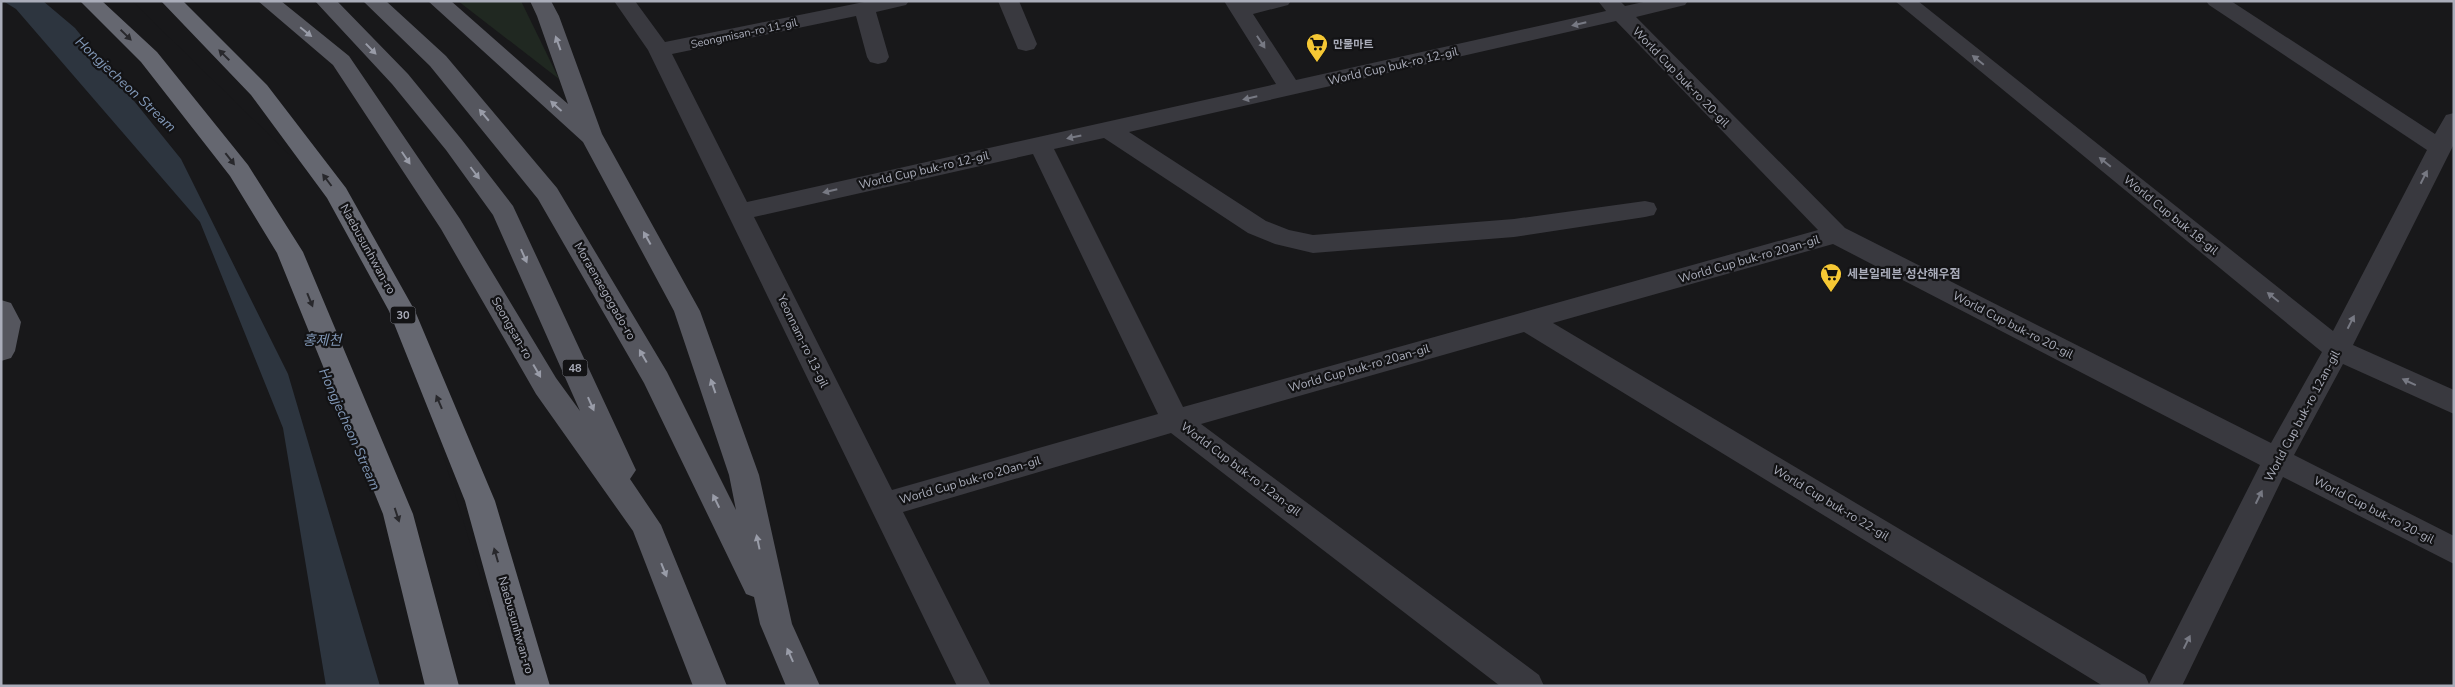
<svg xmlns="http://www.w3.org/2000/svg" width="2455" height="687" font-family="'Nunito Sans','Noto Sans KR',sans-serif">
<rect width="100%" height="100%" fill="#18181a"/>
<path fill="#202821" d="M458 1H521L559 79Z"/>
<path fill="#2d353f" d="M3 1H128L511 686H326L283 428 200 222 16 9Z"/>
<path fill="#18181a" d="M43 1H132L331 195 419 377 514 686H380L288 374 181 159 75 28Z"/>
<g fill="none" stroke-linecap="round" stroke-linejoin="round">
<path fill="#39393f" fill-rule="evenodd" d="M614 1H635L665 42 864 2 909 1 906 5 876 12 889 57 886 62 878 64 870 62 867 57 856 16 672 54 747 202 1276 84 1224 1H1291L1288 5 1253 14 1296 80 1606 11 1598 1H1620L1625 6 1648 1H1688L1685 5 1636 17 1845 228 2271 443 2322 352 1895 1H1918L2333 331 2427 150 2209 5 2206 1H2231L2435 134 2446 115 2454 113V144L2353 345 2454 390V414L2343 364 2294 455 2454 536V564L2283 477 2182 686H2103L1524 332 1201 424 1539 675 1544 686H1500L1171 433 903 512 991 686H957L648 50ZM1616 21 1818 230 1183 407 1054 149 1104 138 1248 233 1275 244 1313 253 1514 237 1645 217 1654 215 1657 209 1654 203 1645 201 1514 219 1313 235 1289 230 1266 221 1129 132ZM1033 154 1158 414 892 490 754 217ZM1833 244 2260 465 2149 684 2145 675 1553 323Z
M998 1H1019L1037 44 1034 49 1026 51 1018 49Z"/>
<path fill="#55565e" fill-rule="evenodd" d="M258 1H281L349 56 460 219 556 378 580 411 493 215 446 150 392 84 315 1H337L408 74 462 140 513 206 636 470 630 479 661 525 727 686H693L633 531 536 394 441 229 333 65Z
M363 1H386L446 56 557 188 667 372 736 510 729 475 674 311 583 142 428 1H451L568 104 537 16 530 1H551L559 16 602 134 700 311 759 475 792 624 820 686H786L760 624 754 597 746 594 644 383 538 199 430 66Z
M1 300 11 303 21 322 15 351 11 358 1 361Z"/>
<path fill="#656770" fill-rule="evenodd" d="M80 1H102L157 52 248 165 303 252 413 514 459 686H425L383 514 277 253 230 176 141 62Z
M161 1H183L267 85 346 188 415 311 495 501 550 686H516L465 501 389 311 327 198 251 95Z"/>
</g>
<defs><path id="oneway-solid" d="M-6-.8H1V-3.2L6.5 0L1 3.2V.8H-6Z" transform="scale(1.25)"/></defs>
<g fill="#777983">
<use href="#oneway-solid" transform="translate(1579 24) rotate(167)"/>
<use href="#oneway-solid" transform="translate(1261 42) rotate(57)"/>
<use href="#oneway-solid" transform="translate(1978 60) rotate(-141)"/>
<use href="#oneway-solid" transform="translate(1250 98) rotate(167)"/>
<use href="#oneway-solid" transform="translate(1074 137) rotate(168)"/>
<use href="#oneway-solid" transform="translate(2105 162) rotate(-141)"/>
<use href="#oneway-solid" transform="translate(2424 177) rotate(-63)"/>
<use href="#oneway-solid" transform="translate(830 191) rotate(167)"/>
<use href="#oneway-solid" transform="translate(2273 297) rotate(-141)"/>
<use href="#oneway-solid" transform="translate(2351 322) rotate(-63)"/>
<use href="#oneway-solid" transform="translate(2409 382) rotate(-155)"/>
<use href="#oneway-solid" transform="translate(2259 497) rotate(-64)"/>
<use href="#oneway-solid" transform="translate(2187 642) rotate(-64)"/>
</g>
<g fill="#999ca8">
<use href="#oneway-solid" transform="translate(306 32) rotate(39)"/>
<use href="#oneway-solid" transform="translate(558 43) rotate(-110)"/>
<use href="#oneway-solid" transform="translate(371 49) rotate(46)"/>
<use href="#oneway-solid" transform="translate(556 106) rotate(-138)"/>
<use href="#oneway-solid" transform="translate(484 115) rotate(-130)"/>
<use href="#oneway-solid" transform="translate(406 158) rotate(56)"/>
<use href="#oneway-solid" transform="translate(475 173) rotate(53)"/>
<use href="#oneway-solid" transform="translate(647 238) rotate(-119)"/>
<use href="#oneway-solid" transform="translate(524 256) rotate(66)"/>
<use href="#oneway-solid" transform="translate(643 356) rotate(-120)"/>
<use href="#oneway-solid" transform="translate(537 371) rotate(60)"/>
<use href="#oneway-solid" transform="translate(713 386) rotate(-109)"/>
<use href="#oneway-solid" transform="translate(591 404) rotate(66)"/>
<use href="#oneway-solid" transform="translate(716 501) rotate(-116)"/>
<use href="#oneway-solid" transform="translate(758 542) rotate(-102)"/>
<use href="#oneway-solid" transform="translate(664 570) rotate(68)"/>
<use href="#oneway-solid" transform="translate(790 655) rotate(-114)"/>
</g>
<g fill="#28282c">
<use href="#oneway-solid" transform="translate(126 35) rotate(44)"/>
<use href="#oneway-solid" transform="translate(224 55) rotate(-135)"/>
<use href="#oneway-solid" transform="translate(230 159) rotate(52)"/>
<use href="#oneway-solid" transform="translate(327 180) rotate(-127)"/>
<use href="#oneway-solid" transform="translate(310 300) rotate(68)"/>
<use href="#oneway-solid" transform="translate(439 402) rotate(-113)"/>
<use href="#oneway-solid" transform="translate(397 515) rotate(72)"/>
<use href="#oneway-solid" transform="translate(496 555) rotate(-106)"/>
</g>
<defs>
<g id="supermarket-pin" transform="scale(1.125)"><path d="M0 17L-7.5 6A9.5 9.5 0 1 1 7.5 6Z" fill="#f6c834" stroke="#131315"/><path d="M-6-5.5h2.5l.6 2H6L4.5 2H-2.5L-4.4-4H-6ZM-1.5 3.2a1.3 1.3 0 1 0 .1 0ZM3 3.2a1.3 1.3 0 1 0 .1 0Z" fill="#111"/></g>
</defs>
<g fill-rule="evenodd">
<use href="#supermarket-pin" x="1317" y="44"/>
<use href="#supermarket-pin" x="1831" y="274"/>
</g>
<g text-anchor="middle" stroke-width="4.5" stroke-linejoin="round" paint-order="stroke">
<g font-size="11" fill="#aaadba" stroke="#131315">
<text transform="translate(744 33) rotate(-12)" y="4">Seongmisan-ro 11-gil</text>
</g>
<g font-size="11" font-weight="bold" fill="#aaadba" stroke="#131315" text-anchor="start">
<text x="1333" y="48">만물마트</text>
</g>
<g fill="#131315" stroke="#7d7f88" stroke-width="1">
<rect x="390.5" y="306.5" width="25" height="17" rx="4"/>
<rect x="562.5" y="359.5" width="25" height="17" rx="4"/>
</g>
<g font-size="11" font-weight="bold" fill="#aaadba">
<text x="403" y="319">30</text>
<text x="575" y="372">48</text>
</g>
<g font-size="12" fill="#aaadba" stroke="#131315">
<text transform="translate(1393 66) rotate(-13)" y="4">World Cup buk-ro 12-gil</text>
<text transform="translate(1681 77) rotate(46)" y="4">World Cup buk-ro 20-gil</text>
<text transform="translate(924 170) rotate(-13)" y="4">World Cup buk-ro 12-gil</text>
<text transform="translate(2171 215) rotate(39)" y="4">World Cup buk 18-gil</text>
<text transform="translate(368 249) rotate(61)" y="4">Naebusunhwan-ro</text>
<text transform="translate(1749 259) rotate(-16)" y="4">World Cup buk-ro 20an-gil</text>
<text transform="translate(605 291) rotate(60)" y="4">Moraenaegogado-ro</text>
<text transform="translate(2013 325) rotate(27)" y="4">World Cup buk-ro 20-gil</text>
<text transform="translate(512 328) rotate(60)" y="4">Seongsan-ro</text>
<text transform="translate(803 341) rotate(64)" y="4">Yeonnam-ro 13-gil</text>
<text transform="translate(1359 368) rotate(-16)" y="4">World Cup buk-ro 20an-gil</text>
<text transform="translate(2302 416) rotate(-62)" y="4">World Cup buk-ro 12an-gil</text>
<text transform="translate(1241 469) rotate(37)" y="4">World Cup buk-ro 12an-gil</text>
<text transform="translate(970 480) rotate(-16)" y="4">World Cup buk-ro 20an-gil</text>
<text transform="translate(1831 503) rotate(31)" y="4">World Cup buk-ro 22-gil</text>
<text transform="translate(2374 510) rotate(27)" y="4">World Cup buk-ro 20-gil</text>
<text transform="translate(516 625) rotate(74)" y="4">Naebusunhwan-ro</text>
</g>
<g font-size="12" font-weight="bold" fill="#aaadba" stroke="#131315" text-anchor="start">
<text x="1847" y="278">세븐일레븐 성산해우점</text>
</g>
<g font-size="14" font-style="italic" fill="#8097b6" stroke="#131315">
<text transform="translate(126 84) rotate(43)" y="5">Hongjecheon Stream</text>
<text x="322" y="345">홍제천</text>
<text transform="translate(350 429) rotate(66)" y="5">Hongjecheon Stream</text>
</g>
</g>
<rect width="2455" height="687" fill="none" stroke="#aaadba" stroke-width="5"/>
</svg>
